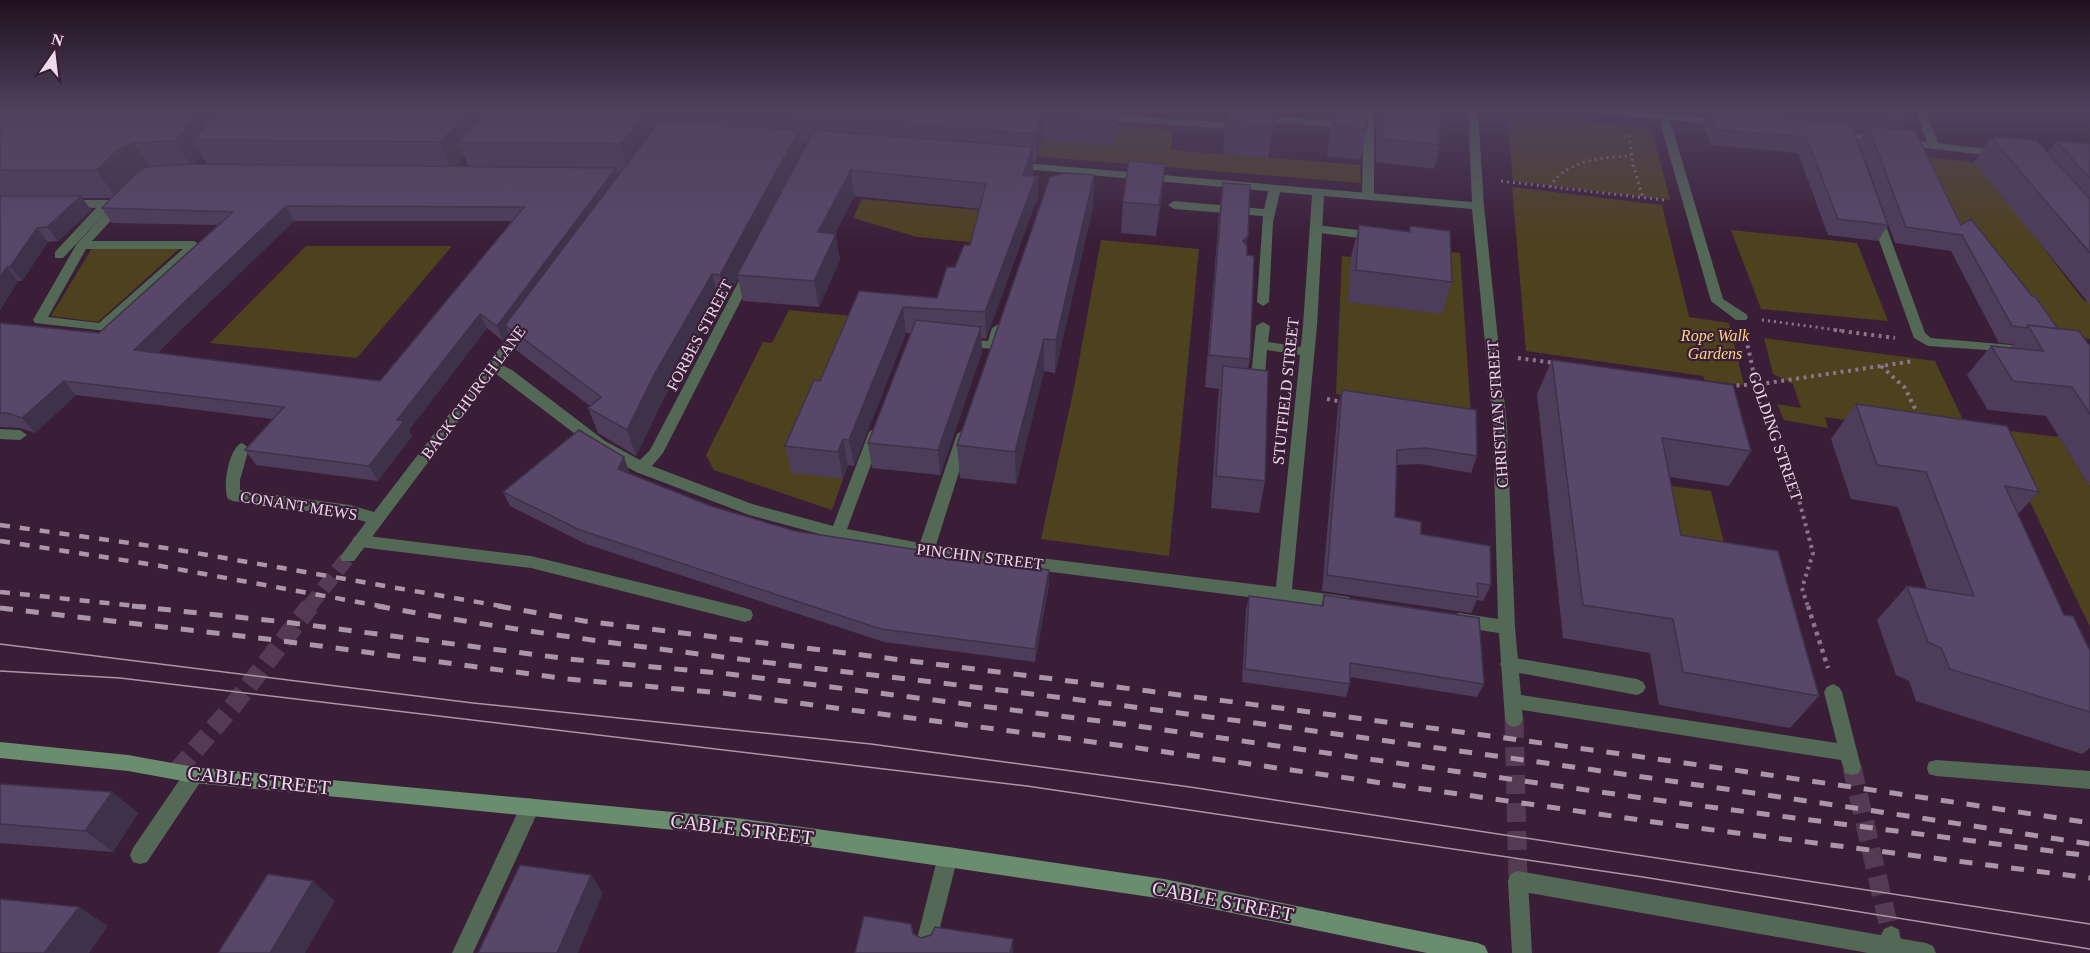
<svg xmlns="http://www.w3.org/2000/svg" width="2090" height="953" font-family="Georgia,serif">
<rect width="100%" height="100%" fill="#3a1e38"/>
<path fill="#4e411e" d="M1507 113 1652 129 1670 200 1513 181Z
M733 118 1112 145 1116 126 1173 130 1171 150 1360 165 1361 183 725 131Z
M1910 155 1978 163 2084 301 2090 302V339L2053 335 2014 306Z
M1512 187 1662 205 1689 317 1729 323 1744 385 1705 380 1703 376 1526 351Z
M862 199 1020 214 1012 246 917 237 853 218Z
M1731 230 1857 243 1888 321 1761 309Z
M1101 240 1199 249 1169 556 1041 539 1075 383Z
M306 246H452L357 358 210 343Z
M1402 247 1460 253 1471 415 1336 394 1342 256 1351 257Z
M92 248 179 249 98 322 51 316Z
M789 310 863 317 843 479 832 510 714 470 706 455 763 342 772 343Z
M1764 338 1935 361 1972 439 1825 417 1828 428 1784 420 1777 404 1801 408 1793 384 1773 374Z
M1995 429 2059 437 2090 487V627Z
M1670 486 1711 491 1730 566 1683 558Z"/>
<g fill="none" stroke-linecap="round" stroke-linejoin="round">
<path stroke="#553a53" stroke-width="15" stroke-dasharray="15 8" stroke-linecap="butt" d="M309 607 348 557"/>
<path stroke="#553a53" stroke-width="19" stroke-dasharray="19 9" stroke-linecap="butt" d="M1514 719 1518 881
M1852 767 1891 936
M177 771 232 707 310 606"/>
<path stroke="#8c758b" stroke-width="3" stroke-dasharray="2 4" stroke-linecap="butt" d="M1629 135 1633 165 1643 198
M1501 181 1664 200
M1550 187C1565 160 1603 157 1631 156
M1762 320 1845 331"/>
<path stroke="#8c758b" stroke-width="4" stroke-dasharray="3 4.5" stroke-linecap="butt" d="M1834 330 1895 338
M1746 338 1753 370 1761 384 1799 500 1813 553 1802 588 1808 607
M1518 358 1555 363
M1881 366 1905 388 1919 417
M1729 386 1761 384 1914 361
M1327 399 1343 402"/>
<path stroke="#8c758b" stroke-width="4.5" stroke-dasharray="4 5" stroke-linecap="butt" d="M1808 606 1828 668"/>
<path fill="#536956" fill-rule="evenodd" d="M1364 111H1374V195L1368 198 1362 195 1363 134 1341 128 1287 123 1233 129 1098 120 1093 117 1098 114 1233 123 1287 117 1341 122 1363 127Z
M1275 185 1281 188 1273 222 1269 302 1263 306 1257 302 1263 216 1174 209 1168 205 1174 201 1264 209 1269 188Z
M1316 225 1375 232 1381 236 1375 240 1312 232V226Z
M1263 322 1270 326 1268 342 1307 348 1314 352 1307 356 1267 350 1264 388 1257 393 1250 388 1256 326Z
M360 535 531 556 745 608 751 610 753 615 751 620 745 622 531 568 360 547 354 545 352 541 354 537Z
M1509 657 1637 679 1643 682 1646 687 1643 692 1637 695 1509 671 1503 669 1500 664 1503 659Z
M1936 760 2090 771V789L1936 776 1929 774 1927 768 1929 762Z
M194 767 201 769 203 775 201 781 147 862 140 864 133 862 130 855 133 848 187 769Z
M1518 871 1926 943 1933 946 1936 953H1868L1518 891 1511 888 1508 881 1511 874Z"/>
<path fill="#536956" fill-rule="evenodd" d="M1468 111H1478L1484 206 1507 426 1515 627 1521 695 1837 743 1824 692 1827 687 1833 684 1839 687 1842 692 1861 767 1859 773 1852 775 1845 773 1841 760 1522 710 1523 719 1520 725 1514 727 1508 725 1505 719 1499 633 1459 627 1453 625 1451 620 1453 615 1459 613 1498 619 1493 426 1472 209 1324 196 1317 326 1292 589 1349 597 1351 602 1349 607 1343 609 926 556 838 539 749 515 636 472 595 449 495 373 354 561H342L340 557 366 522 350 517 233 501 228 499C222 487 229 447 242 443L249 448 240 480V490L350 505 374 512 519 323 524 322 531 326 502 365 512 370 605 441 640 460 650 450 744 271 750 267 756 271 663 453 652 466 752 504 833 526 869 432 876 427 883 432 847 529 920 543 957 434 964 429 971 434 936 545 1276 587 1303 326 1312 195 1013 168 1007 165 1013 162 1472 202Z
M1597 111H1632L1728 120V124L1724 125 1670 120 1723 299 1746 314 1748 317 1746 320H1736L1711 301 1659 119 1602 114Z
M1916 111H1926L1938 143 2001 151 2007 154 2001 157 1837 137 1832 134 1837 131 1927 142Z
M68 200H121L127 203 92 241H194L200 245 107 331 35 323 33 320 76 245 110 208 63 258H55V252L96 208 64 206V202ZM86 249H183L99 323 48 317Z
M1876 211 1882 215 1925 333 1931 338 2011 345 2016 346 2018 349 2016 352 1928 346 1914 338 1870 215Z
M999 324 1006 328 998 349 961 347 954 343 961 339 988 341 992 328Z
M0 429 20 430 27 435 20 440 0 439Z
M530 798 537 801 540 807 473 953H452L523 801Z
M948 847 955 849 958 856 936 943 933 950 925 953 919 950 916 943 938 856 941 849Z
M1518 871 1525 874 1528 881 1532 953H1512L1508 881 1511 874Z
M1891 926 1898 929 1905 953H1885L1881 936 1884 929Z"/>
<path fill="#698d6e" fill-rule="evenodd" d="M0 742 128 755 194 767 736 818 948 847 1164 879 1478 943 1485 946 1488 953H1427L1164 899 736 836 194 783 128 771 0 758Z"/>
<path stroke="#ab95aa" stroke-width="1.5" d="M0 644 473 703 871 744 1190 787 2090 924
M0 671 120 678 1027 786 1643 877 2090 949"/>
<path stroke="#ab95aa" stroke-width="4.5" stroke-dasharray="10 10" stroke-linecap="butt" d="M0 525 173 549 506 607
M0 541 155 565 385 607
M0 592 146 607"/>
<path stroke="#ab95aa" stroke-width="5" stroke-dasharray="13 13" stroke-linecap="butt" d="M132 606 285 622 569 659 729 674 1123 724 1671 802 2090 856
M377 606C625 651 877 673 1126 706 1448 748 1769 794 2090 844
M498 606 584 621C1087 682 1589 745 2090 823
M0 608 275 640 568 679 722 693 1124 746 1682 826 2090 878"/>
</g>
<path fill="#4d3d5a" fill-rule="evenodd" d="M0 111H1119L1118 113H1117V123L1113 145 1043 140 1036 161H1033V172L1032 176 1038 202 1035 204 986 339 981 338 982 352 940 475 872 468 868 443 911 333H906L854 466 848 465 843 479 792 473 785 446 820 381 859 291 937 298 955 267 970 245 980 209 854 196 835 234 840 260 819 307 743 301 738 278 727 300 719 299 663 400 636 456 598 433 588 408 590 406 516 350 509 334 503 341 487 328 409 430 412 436 378 481 256 465 245 450 273 419 76 395 35 433 20 428 0 427V323L99 333 218 225 112 223 102 208 112 198H82L91 210 58 241 48 242 22 281H18L0 310ZM802 143H807L803 151ZM202 156 207 164H196ZM464 156 469 167H455ZM294 221H512L380 381 157 353Z
M1226 111H1274L1273 127 1268 158 1223 154Z
M1331 111H1367V129L1360 160 1327 156 1330 129 1332 119H1331Z
M1376 111H1440V145L1434 169 1376 162Z
M1697 111H1905L1909 118 1902 130 1961 225 2058 329 2090 346V487L2046 416 1988 410 1967 375 1991 346 2010 348 2013 344 1999 343 1951 251 1895 243 1859 142 1865 131 1853 130 1888 225 1878 241 1828 235 1798 153 1711 145 1703 125 1708 115 1698 114Z
M1991 137 2048 152 2056 141 2090 144V305L1974 162Z
M1094 175 1093 207 1055 373 1044 371 1016 484 960 478 957 445Z
M1223 183 1248 236 1246 245 1250 359 1248 369 1265 481 1259 513 1211 508 1218 399 1219 389 1205 387 1219 215Z
M1162 195 1156 236 1121 233 1123 202Z
M1359 225 1409 231 1410 226 1452 282 1442 314 1348 302 1351 257Z
M1552 360 1751 451 1729 486 1670 477 1681 535 1819 696 1790 728 1659 705 1650 653 1563 638 1537 394Z
M1342 390 1477 456 1471 473 1420 464 1397 465 1395 517 1421 534 1491 585 1483 601 1477 600 1471 613 1322 591 1338 406Z
M1856 404 2039 492 2018 514 2064 615 2090 651V748L2082 754 1916 701 1909 681 1896 675 1877 620 1907 586 1927 589 1898 507 1851 499 1831 439Z
M629 471 628 473 711 506 795 531 1049 584 1035 662 884 642 586 544 510 506 503 492Z
M1324 595 1484 684 1477 697 1350 677V684L1346 697 1242 682 1246 610 1249 596 1321 606Z
M0 784 112 792 138 813 113 852 0 843Z"/>
<path fill="#3e324a" d="M201 111H240L193 140 202 156 192 168 175 141Z
M470 111H506L458 142 464 156 452 170 440 142Z
M647 111H668L670 118 629 172 621 144Z
M1115 111H1117V123L1113 145Z
M1043 113V140L1036 161V134Z
M799 130 803 154 737 275 738 278 727 300 720 275Z
M134 143 152 171 116 198 97 170 117 151Z
M1033 147V172L1024 201 1023 175Z
M1165 164 1162 195 1156 236 1159 205Z
M616 168 621 182 505 325 509 334 503 341 497 326Z
M851 170 854 196 822 258 818 232Z
M1094 175 1093 207 1055 373 1056 340Z
M1038 177V202L1035 204 986 339 985 312 1035 179Z
M81 196 91 210 58 241 47 227Z
M286 206 294 221 145 364 134 350Z
M37 228 48 242 22 281 10 267Z
M836 234 840 260 819 307 814 281Z
M1248 236 1243 268V241Z
M7 267 18 281 0 310V277Z
M712 274 719 299 663 400 636 456 627 430 654 375Z
M903 307 906 333 854 466 849 440Z
M480 314 487 328 409 430 412 436 378 481 369 466 397 420Z
M981 327 982 352 940 475 938 450Z
M1044 339V371L1016 484 1015 452Z
M64 381 76 395 35 433 22 418Z
M843 439 848 465 843 479 838 452Z
M624 457 629 471 623 483 618 469Z
M1049 570V584L1035 662V649Z
M112 792 138 813 113 852 85 831Z
M591 875 603 893 578 953H557Z
M313 881 335 901 305 953H270Z
M79 907 108 926 89 953H44Z
M1013 939V953H1010Z"/>
<path fill="#594769" stroke="#3e324a" stroke-width="1.5" fill-rule="evenodd" d="M3 111H201L175 141 134 143 117 151 97 170H0V115Z
M217 111H470L440 142 193 140Z
M487 111H647L621 144 458 142Z
M728 111H1115L1114 118 1043 113 1036 134Z
M1228 111H1274L1273 127 1227 123Z
M1335 111H1368L1367 129 1333 125Z
M1381 111H1440V145L1382 139Z
M1710 111 1851 124 1888 225 1838 219 1806 137 1718 130Z
M1832 111H1905L1909 118Z
M660 120 799 130 720 275 712 274 654 375 627 430 588 408 601 397 505 325Z
M1868 126 1915 131 1961 225 1971 219 2032 296H2035L2058 329 2028 325 2027 328 2012 326 1962 235 1906 227Z
M814 130 1033 147 1023 175 1038 177 1035 179 985 312 903 307 849 440 843 439 838 452 785 446 814 380 820 381 859 291 937 298 947 267H955L964 245H970L986 184 851 170 818 232 836 234 814 281 737 275Z
M1991 137 2036 140 2090 199V253Z
M2056 141 2090 144V178Z
M1129 161 1165 164 1159 205 1123 202Z
M188 164 616 168 497 326 480 314 397 420 404 421 369 466 245 450 284 407 64 381 22 418 7 413H0V323L99 333 233 212 102 208 137 172 146 167ZM286 206 524 207 380 381 134 350Z
M1065 173 1094 175 1056 340 1044 339 1015 452 957 445 1050 177Z
M1223 183 1250 185 1248 236 1243 241 1247 246V255L1254 256 1250 359 1209 355Z
M0 196H81L47 227 37 228 10 267H7L0 277Z
M1359 225 1410 232V226L1450 231 1452 282 1356 270Z
M916 320 981 327 938 450 868 443Z
M2028 325 2079 331 2090 346V414L2072 387 2013 381 1991 346 2043 351Z
M1552 360 1733 385 1751 451 1662 438 1681 535 1778 551 1819 696 1683 672 1673 619 1583 605Z
M1223 366 1268 371 1265 481 1216 476Z
M1342 390 1476 410 1477 456 1426 448 1397 450 1395 517 1421 522V534L1490 546 1491 585 1477 583 1478 597 1327 575Z
M1856 404 2007 426 2039 492 2005 486 2064 615 2073 616 2090 651V712L1950 669 1941 648 1928 642 1907 586 1974 596 1926 472 1877 465Z
M579 430 624 457 618 469 711 506 795 531 1049 570 1035 649 881 629 580 530 503 492Z
M1324 595 1479 618 1484 684 1350 663V684L1245 669 1249 596 1323 606Z
M0 784 112 792 85 831 0 824Z
M520 865 591 875 557 953H478Z
M268 874 313 881 270 953H218Z
M0 899 79 907 44 953H0Z
M864 916 911 924 913 934 921 938 931 935 935 927 1013 939 1010 953H855Z"/>
<linearGradient id="sky" x2="0" y2="1"><stop stop-color="#20101f"/><stop offset="0.45" stop-color="#4f415e"/><stop offset="1" stop-color="#4f415e" stop-opacity="0"/></linearGradient>
<rect width="2090" height="244" fill="url(#sky)"/>
<g text-anchor="middle" stroke-width="4.5" stroke-linejoin="round" paint-order="stroke">
<g font-size="16" fill="#ecdaeb" stroke="#3a1e38">
<text transform="translate(699 335) rotate(-62)" y="6">FORBES STREET</text>
<text transform="translate(1285 391) rotate(-84)" y="6">STUTFIELD STREET</text>
<text transform="translate(473 392) rotate(-53)" y="6">BACK CHURCH LANE</text>
<text transform="translate(1497 414) rotate(-94)" y="6">CHRISTIAN STREET</text>
<text transform="translate(1776 436) rotate(71)" y="6">GOLDING STREET</text>
<text transform="translate(299 505) rotate(9)" y="6">CONANT MEWS</text>
<text transform="translate(980 556) rotate(7)" y="6">PINCHIN STREET</text>
</g>
<g font-size="16" font-style="italic" fill="#fcd87c" stroke="#3a1e38">
<text x="1715" y="341">Rope Walk<tspan x="1715" dy="18">Gardens</tspan></text>
</g>
<g font-size="20" fill="#ecdaeb" stroke="#3a1e38">
<text transform="translate(259 780) rotate(6)" y="7">CABLE STREET</text>
<text transform="translate(742 829) rotate(7)" y="7">CABLE STREET</text>
<text transform="translate(1223 901) rotate(11)" y="7">CABLE STREET</text>
</g>
</g>
<g transform="translate(54 54) rotate(14)" stroke="#3a1e38" stroke-width="4.5" paint-order="stroke">
<path d="M0-4.5L10 22L0 15L-10 22Z" fill="#ecdaeb"/>
<text y="-9" font-size="16" font-weight="bold" text-anchor="middle" fill="#ecdaeb">N</text>
</g>
</svg>
